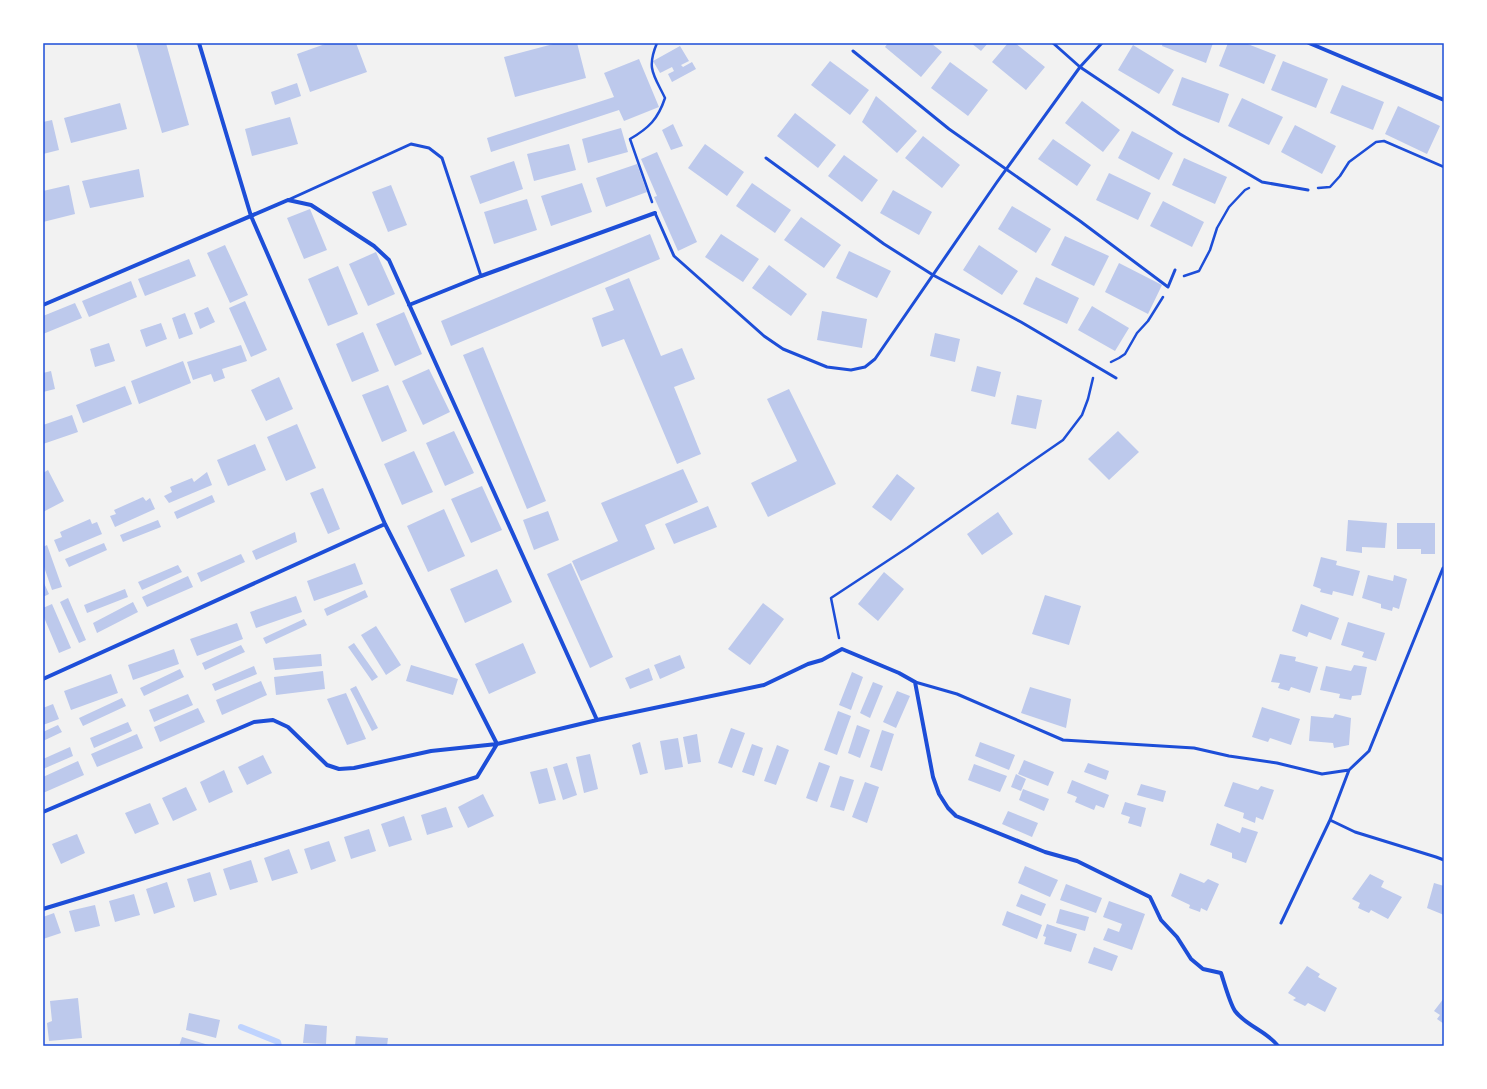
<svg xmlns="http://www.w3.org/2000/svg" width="1487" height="1089" font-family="Ubuntu,sans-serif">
<rect width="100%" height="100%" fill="#f2f2f2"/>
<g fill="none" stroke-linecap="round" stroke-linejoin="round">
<path stroke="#bfd3fe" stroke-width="6" d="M241 1027 278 1042 279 1046"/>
</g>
<path fill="#bdc9ec" d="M136 43H166L189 125 162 133Z
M328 43H356L367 72 310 92 297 54Z
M557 43H577L586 78 515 97 504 57Z
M888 43H931L942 52 921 77 885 47Z
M971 43H988L981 51Z
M1008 43H1015L1045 67 1026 90 992 62Z
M1163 43H1213L1206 63 1162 46Z
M1228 43H1245L1276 55 1264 84 1219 66Z
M1133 45 1174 70 1159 94 1118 70Z
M680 46 689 61 681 65 683 67 692 62 696 69 672 82 668 74 674 71 672 67 660 73 653 61Z
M639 59 659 107 624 121 619 110 491 152 487 138 614 97 604 73Z
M830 61 869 90 850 115 811 85Z
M1283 61 1328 79 1316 108 1271 90Z
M950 62 988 90 968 116 931 88Z
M1182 77 1229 94 1219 123 1172 105Z
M297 83 301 96 275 105 271 92Z
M1342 85 1384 102 1373 130 1330 113Z
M876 96 917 131 897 153 862 122Z
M1242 98 1283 117 1269 145 1228 126Z
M1082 101 1120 130 1103 152 1065 123Z
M120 103 127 129 71 143 64 118Z
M1398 106 1440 126 1427 154 1385 134Z
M795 113 836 145 818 168 777 136Z
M290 117 298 144 252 156 245 129Z
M52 120 59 150 43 154V122Z
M673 124 683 146 671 150 662 130Z
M1295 125 1336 146 1322 174 1281 152Z
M621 128 628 152 588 163 582 139Z
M1132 131 1173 153 1159 180 1118 158Z
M923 136 960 165 942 188 905 158Z
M1053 139 1091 165 1077 186 1038 159Z
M569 144 576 170 534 181 527 154Z
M705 144 744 172 727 196 688 168Z
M657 152 697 242 678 251 654 197 657 196 641 159Z
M844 155 878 180 862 202 828 176Z
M1184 158 1227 177 1215 204 1172 185Z
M514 161 523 189 480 204 470 176Z
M637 164 647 192 606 207 596 178Z
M139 169 144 197 90 208 82 181Z
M1109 173 1151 193 1138 220 1096 200Z
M582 183 592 212 551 226 541 196Z
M752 183 791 210 775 233 736 206Z
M69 185 75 214 43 222V191Z
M391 185 407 225 388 232 372 192Z
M893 190 932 212 919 235 880 213Z
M527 199 537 230 494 244 484 212Z
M1163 201 1204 222 1192 247 1150 226Z
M1012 206 1051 229 1036 253 998 229Z
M310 209 327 250 304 259 287 218Z
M801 217 841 245 824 268 784 240Z
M650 234 660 259 451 346 441 321Z
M721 234 759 259 743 282 705 257Z
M1065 236 1109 256 1094 286 1051 265Z
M225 245 248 295 230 303 207 253Z
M979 245 1018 271 1002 295 963 270Z
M849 251 891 271 877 298 836 278Z
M376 252 395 294 368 306 349 264Z
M189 259 196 276 145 296 138 279Z
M1119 263 1162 285 1148 314 1105 292Z
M769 265 807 294 791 316 752 288Z
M338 266 358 314 328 326 308 279Z
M1036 277 1079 298 1067 324 1023 304Z
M629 278 661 356 682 348 695 379 674 387 701 454 677 464 624 339 602 347 592 318 614 310 605 288Z
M131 281 137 297 89 317 82 301Z
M245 301 267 350 251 357 229 308Z
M75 303 82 318 43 334V316Z
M1092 306 1129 328 1115 351 1078 330Z
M208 307 215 322 200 329 194 313Z
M822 311 867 319 862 348 817 340Z
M404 312 422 354 395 366 376 324Z
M185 313 193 334 179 339 172 318Z
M161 323 167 339 146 347 140 330Z
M363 332 379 371 352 382 336 344Z
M935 333 960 339 955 362 930 356Z
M109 343 115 361 95 367 90 349Z
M241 345 247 361 222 369 225 378 214 382 211 374 193 380 187 362Z
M483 347 546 501 527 509 463 355Z
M183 361 191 383 139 404 131 381Z
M977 366 1001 372 995 397 971 391Z
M429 369 450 412 423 425 402 381Z
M51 371 55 389 43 392V373Z
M279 377 293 409 266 421 251 390Z
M388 385 407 431 382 442 362 395Z
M125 386 132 404 83 423 76 405Z
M789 389 836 484 768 517 751 483 797 461 767 399Z
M1017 395 1042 400 1036 429 1011 424Z
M72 415 78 432 43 444V425Z
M297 424 316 468 286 481 267 437Z
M454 431 474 473 445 486 426 443Z
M1118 431 1139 452 1109 480 1088 459Z
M255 444 266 470 228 486 217 460Z
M414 451 433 492 402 505 384 464Z
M683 469 698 502 645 525 655 549 581 581 572 561 618 541 601 503Z
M48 470 64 501 43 512V473Z
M207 472 212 485 169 503 164 496 172 492 170 487 192 478 194 482Z
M897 474 915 488 891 521 872 507Z
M482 486 502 530 471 543 451 499Z
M323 488 340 529 328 534 310 493Z
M212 495 215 502 177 519 174 512Z
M143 497 146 501 150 498 155 509 115 527 110 516 116 514 114 510Z
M708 506 717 527 674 544 665 524Z
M444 509 465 556 428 572 407 526Z
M548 511 559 540 534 550 523 520Z
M998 512 1013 534 982 555 967 534Z
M90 519 92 524 97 522 102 534 59 552 54 540 62 537 60 532Z
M158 520 161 527 123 542 120 535Z
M1348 520 1387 523 1385 548 1362 547V553L1346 551Z
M1397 523H1435V554H1421V549H1397Z
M295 532 297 542 256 560 252 551Z
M104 543 107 550 69 567 65 559Z
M47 545 62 587 52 590 43 564V547Z
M241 554 245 562 201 582 197 573Z
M1321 557 1337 561 1336 565 1360 571 1353 596 1333 591 1332 595 1320 592 1321 589 1313 586Z
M355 563 363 584 314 601 307 581Z
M571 563 613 657 590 668 547 574Z
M178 565 182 572 142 590 138 582Z
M497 569 512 602 465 623 450 589Z
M884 572 904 589 878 621 858 604Z
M1368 575 1393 581 1394 575 1407 579 1399 609 1393 607 1392 611 1381 608V604L1362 598Z
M188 576 193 587 147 607 142 597Z
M43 581 49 594 43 597Z
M125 589 128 597 87 613 84 605Z
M365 590 368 597 327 616 324 609Z
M1045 595 1081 606 1069 645 1032 634Z
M296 596 302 612 256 628 250 612Z
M68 598 86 640 79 643 60 602Z
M133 602 138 612 97 633 93 623Z
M763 603 784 619 750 665 728 649Z
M52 604 71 648 59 653 43 615V608Z
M1301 604 1339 618 1331 640 1309 632 1307 637 1292 631Z
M304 619 307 625 266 644 263 638Z
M1348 622 1385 633 1376 661 1362 657 1364 652 1341 645Z
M237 623 243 639 197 656 190 639Z
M376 626 401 665 386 675 361 635Z
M354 643 378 677 372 681 348 647Z
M523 643 536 673 489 694 475 664Z
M241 645 245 652 205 670 202 663Z
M174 649 179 664 133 680 128 665Z
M321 654 322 666 275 670 273 658Z
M1280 654 1296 657 1295 661 1318 667 1310 693 1291 687 1289 691 1278 688 1280 683 1271 682Z
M680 655 685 668 660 679 654 665Z
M411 665 458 679 453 695 406 681Z
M1354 665 1367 667 1361 695 1352 696 1351 700 1339 698 1340 694 1320 690 1326 666 1351 671Z
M254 666 257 674 215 691 212 684Z
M649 668 653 680 630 689 625 678Z
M180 669 184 677 144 696 140 688Z
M323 671 325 689 276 695 274 677Z
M852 672 863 677 851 710 839 705Z
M111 674 118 693 71 710 64 691Z
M261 681 267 695 222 715 216 700Z
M873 682 883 686 870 718 860 713Z
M356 686 378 728 372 731 350 689Z
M1030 687 1071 699 1066 728 1021 713Z
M897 691 910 696 896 728 883 722Z
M346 693 366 739 347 745 327 699Z
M188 694 193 705 154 722 149 710Z
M122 698 126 706 83 726 79 718Z
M53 704 59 719 43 725V708Z
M1262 707 1300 719 1291 745 1270 738 1268 742 1252 737Z
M198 708 205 722 160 742 154 727Z
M838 711 851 716 837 755 824 750Z
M1335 714 1351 718 1349 745 1334 748 1333 743 1309 741 1311 716 1333 718Z
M128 722 132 731 94 748 90 738Z
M58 725 62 732 43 741V732Z
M857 725 870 730 860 758 848 753Z
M731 728 745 733 732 768 718 763Z
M882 730 894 734 882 771 870 767Z
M137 734 143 748 97 767 91 754Z
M697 734 701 762 688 764 683 737Z
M678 738 683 767 665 770 660 741Z
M640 742 648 773 640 775 632 745Z
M980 742 1015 755 1009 770 975 756Z
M752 744 763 748 754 776 742 772Z
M777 745 789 750 776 785 764 781Z
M70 747 73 756 43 769V759Z
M590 754 598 789 584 793 576 757Z
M263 755 272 773 247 785 238 767Z
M1024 760 1054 772 1048 786 1018 774Z
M78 761 84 775 43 793V777Z
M819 762 830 766 817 802 806 798Z
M567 763 577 795 563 800 553 767Z
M1088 763 1109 771 1106 780 1084 772Z
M974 764 1007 776 1000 792 968 780Z
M547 768 556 800 539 804 530 772Z
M224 770 233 792 209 803 200 782Z
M1016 774 1026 779 1021 791 1011 787Z
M840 776 854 780 844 811 830 807Z
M1072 780 1109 795 1104 808 1096 805 1094 810 1075 802 1077 797 1067 793Z
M865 782 879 787 867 823 852 817Z
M1233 782 1258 790 1261 786 1274 790 1263 820 1256 817 1255 823 1243 818 1244 813 1224 806Z
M1141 784 1166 791 1163 802 1137 795Z
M186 787 197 810 173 821 162 798Z
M1023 789 1049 799 1044 811 1019 800Z
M483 794 494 816 468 828 458 807Z
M1125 802 1146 808 1141 827 1128 823 1130 817 1121 814Z
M150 803 159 824 135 834 125 813Z
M446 807 453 827 427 835 421 815Z
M1008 811 1038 823 1032 837 1002 824Z
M404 816 412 840 389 847 381 824Z
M1217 823 1240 833 1242 827 1258 832 1246 863 1232 858V853L1210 845Z
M369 829 376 851 351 859 344 837Z
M77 834 85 853 61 864 52 844Z
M329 841 336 861 311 870 304 849Z
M289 849 298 873 272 881 264 858Z
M251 860 258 882 230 890 223 869Z
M1025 866 1058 880 1050 897 1018 883Z
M210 872 217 895 194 902 187 879Z
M1180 873 1204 883 1208 879 1219 884 1207 911 1201 908 1200 912 1189 908 1190 905 1171 896Z
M1370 874 1384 881 1381 887 1402 897 1388 919 1371 910 1369 913 1358 908 1360 903 1352 899Z
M167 882 175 907 154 914 146 889Z
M1434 883 1444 886V915L1427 908Z
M1066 884 1102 898 1096 913 1060 900Z
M134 894 140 915 115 922 109 901Z
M1021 894 1046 904 1041 916 1016 906Z
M1109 901 1145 914 1132 950 1103 940 1108 928 1119 932 1122 924 1103 917Z
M95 905 100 926 75 932 69 911Z
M1060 909 1089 917 1085 931 1056 923Z
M1007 911 1042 925 1037 939 1002 925Z
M54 913 61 933 43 939V917Z
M1047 924 1077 934 1071 952 1044 944 1046 937 1043 936Z
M1094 947 1118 956 1112 971 1088 963Z
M1307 966 1320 974 1318 977 1337 988 1325 1012 1308 1003 1305 1006 1293 1000 1296 998 1288 993Z
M78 998 82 1038 49 1041 47 1023 52 1021 50 1001Z
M1444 998V1024L1437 1019 1440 1015 1434 1011Z
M189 1013 220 1020 216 1038 186 1030Z
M305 1024 327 1026 326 1044 303 1043Z
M356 1036 388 1038 387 1046H355Z
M182 1037 212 1046H179Z"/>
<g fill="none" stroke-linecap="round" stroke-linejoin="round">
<path stroke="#1d4ed8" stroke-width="2.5" d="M1318 188 1330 187 1340 176 1349 162 1376 142 1384 141 1444 167
M652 202 630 139C649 128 658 119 665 98 654 75 646 69 657 43
M1184 276 1199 271 1210 250 1217 228 1229 207 1245 190 1249 188
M1111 362 1119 358 1125 354 1137 333 1148 321 1163 297
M839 638 831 598 907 548 1063 440 1082 415 1088 399 1093 378"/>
<path stroke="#1d4ed8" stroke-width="3" d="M1053 43 1080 67 1180 134 1262 182 1308 190
M853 51 949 129 1080 221 1168 287 1175 270
M766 158 884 244 933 275 1021 322 1116 378
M288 200 411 144 429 148 442 158 481 276
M655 213 674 256 764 336 783 349 827 367 851 370 865 367 875 359 997 182 1080 67 1102 43
M915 682 957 694 1063 740 1194 748 1229 756 1277 763 1322 774 1349 770 1330 820 1355 832 1436 857 1444 860
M1349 770 1369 751 1443 568
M1281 923 1330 820"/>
<path stroke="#1d4ed8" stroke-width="4" d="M1309 43 1444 100
M43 305 288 200 311 205 374 246 389 260 597 720
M409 305 481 276 655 213
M43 679 385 524
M43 812 254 722 273 720 288 727 327 765 339 769 354 768 431 751 497 744 597 720 764 685 808 664 822 660 842 649 899 673 915 682 933 777 939 794 948 808 956 816 1045 852 1077 861 1150 897 1161 920 1177 937 1191 959 1203 969 1221 973C1224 982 1230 1004 1235 1011 1246 1026 1267 1031 1278 1046
M43 909 477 777 497 744 385 524 251 216 199 43"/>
</g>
<rect width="1487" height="1089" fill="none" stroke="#ffffff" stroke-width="88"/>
<rect x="44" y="44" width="1399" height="1001" fill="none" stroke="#1d4ed8" stroke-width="1.5"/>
</svg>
